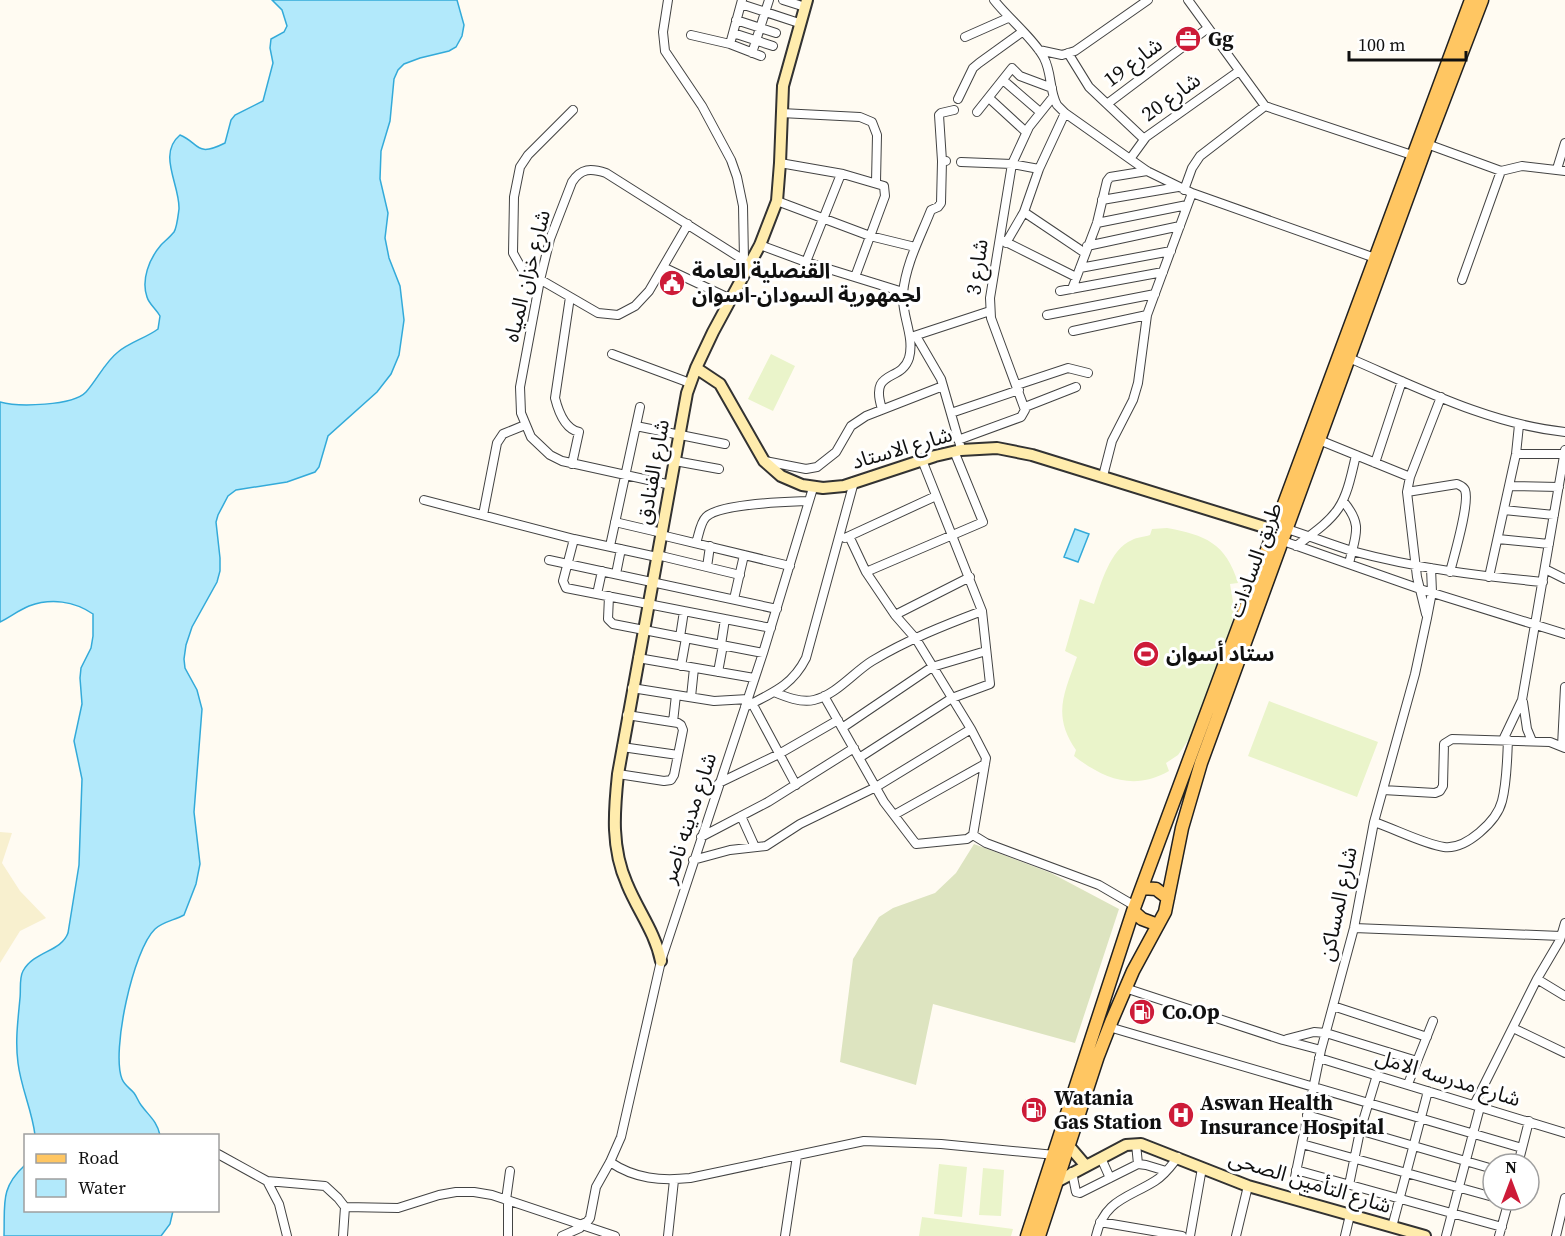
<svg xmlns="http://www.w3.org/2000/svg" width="1565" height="1236" font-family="'Source Serif 4','Noto Sans Arabic',serif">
<rect width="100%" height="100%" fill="#fffbf2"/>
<path fill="#f8f0cf" d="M0 832 12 833 2 863 20 891 46 918 20 931 0 963Z"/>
<path fill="#dde4c0" d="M974 844 1051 873 1119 909 1075 1043 933 1004 916 1085 840 1062 853 959 879 917 893 908 935 893 956 873Z"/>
<path fill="#eaf4ca" d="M771 354 795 366 773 411 748 399Z
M1167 528C1205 535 1226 543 1238 583L1230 584 1234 608 1232 623 1194 732 1178 755 1166 763 1169 771C1134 791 1104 779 1074 756L1076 750C1052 715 1064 694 1077 657L1065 651 1080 599 1094 604C1101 584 1110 549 1132 540 1137 537 1144 537 1150 535L1152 529Z
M1269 701 1378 742 1357 797 1248 756Z
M939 1164 967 1167 962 1217 934 1214Z
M983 1168 1004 1170 1001 1216 979 1215Z
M922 1217 1013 1229 1011 1236H919Z"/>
<path fill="#b2e9fb" stroke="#33aad9" stroke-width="1.5" d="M272 0H457L464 25 462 36 456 47 449 51 420 58 404 64 398 70 394 79 390 121 381 151 380 179 388 213 385 238 389 258 400 286 404 320 399 355 391 374 377 392 328 436 319 467 315 472 287 482 236 490 228 496 218 515 216 522 220 558V571L217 582 192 627 186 645 184 659 185 668 197 690 202 709 194 812 200 864 196 884 184 915C175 920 162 922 155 929 133 950 111 1052 122 1079 125 1086 130 1088 134 1093 137 1097 138 1101 141 1105 149 1116 157 1121 160 1135H35C32 1110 21 1088 18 1063 15 1041 18 1020 20 998 21 990 19 978 23 971 34 951 61 952 68 933L79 865 82 779 74 741 82 704 80 678 81 668 91 648 93 636V614C74 601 51 598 29 606 19 610 10 617 0 622V402C18 407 73 406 86 392 97 380 105 362 118 352 130 342 146 338 158 329L160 316C156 309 149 304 147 297 141 280 149 259 161 245 165 241 170 237 174 232 177 227 178 216 179 209 180 185 157 154 180 135 200 143 195 158 225 143L231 120 235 115 263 101 273 63 270 48 271 39 284 32 287 26 282 10Z
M1075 529 1089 534 1078 562 1064 557Z
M25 1165 26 1210 173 1211 170 1224 161 1236H4C5 1203 0 1188 25 1165Z"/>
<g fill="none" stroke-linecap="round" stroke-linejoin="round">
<g stroke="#434343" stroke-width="10">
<path id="street" d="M668 0 663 32 665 51 702 106 731 160 737 177 743 206 744 260
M783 0 805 7
M994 0C1008 18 1035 40 1044 58 1052 73 1049 90 1057 105L1065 113 1147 171 1192 193 1375 258
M1188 0 1265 106 1412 155
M741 4 799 23
M736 20 776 33
M733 33 773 46
M691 35 730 44 761 56
M965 37 1008 18
M730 44 742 0
M1039 50 1062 55 1075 51 1148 0
M752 53 769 0
M1068 53 1089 87 1144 139
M1003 80 1040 112
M989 98 1026 132
M958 99 973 68 979 63 1022 32
M1107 104 1208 28
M573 110 528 155 520 167 514 197 513 253 522 269 598 313 618 315 635 306 649 291 688 224
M977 112 1012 68 1020 76 1052 88
M781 113 860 117 872 122 877 135 876 182
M1427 144 1501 171 1522 166 1565 171
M1130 159 1146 137 1239 71
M942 161 939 115 941 113 954 110
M961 162 1012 164 1039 169
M780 163 843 174 884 186 885 196 855 277
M1557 169 1565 143
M1184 190 1192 168 1200 156 1265 106
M1102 200 1178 187
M777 201 870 236 915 247
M1024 212 1085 253
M1097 223 1187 205
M1004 241 1076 277
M1006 243 1024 212 1039 169 1065 113
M760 245 806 262 903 292
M1087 246 1180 226
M806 262 841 174
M663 267 731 299
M1080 268 1171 251
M1462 280 1501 171
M1072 289 1097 223 1107 181 1110 177 1147 171
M1060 291 1163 272
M570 297 555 398C558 410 565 429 579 432L572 464
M1047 315 1155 294
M1073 331 1147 315
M914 336 990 311
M916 336 941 379 960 445
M612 354 690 383
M1349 358C1419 388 1489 424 1565 432
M1017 385 1068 368 1088 373
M1025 407 1076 387
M882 409C869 368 901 383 909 358 915 336 901 315 903 293 906 263 920 238 931 210L938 207 941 203 942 161H946
M951 413 1019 390
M636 426 725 444
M958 440 1021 417 1025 410 991 318 990 298 1012 164 1029 127 1053 97
M1319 440 1410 477
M1516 454H1565
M675 461 719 469
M765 461 806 469 817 467 836 452 851 426 866 416 943 386
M1375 463 1402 381
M1103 476 1112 441 1133 400 1138 383 1147 315 1192 193
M671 485 562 461 550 455 531 437 521 413 520 387 540 280 550 239 572 182C581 168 591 168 606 173L750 264
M1509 486 1559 487
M1407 492 1457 484C1461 486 1463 486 1465 490 1470 503 1454 556 1450 572
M424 500 574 539 657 557
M1343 501C1364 526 1355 535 1349 564
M1504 510 1554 515
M483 515 497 443 503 434 525 425
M615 522 662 533
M1287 529C1309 536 1330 544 1352 551 1415 568 1479 576 1543 582
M661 535 790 566
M849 536 866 572 983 522 954 451
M845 538 936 496
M574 539 563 581 566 588 771 628
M1498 539 1549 544
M1283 541 1420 589 1565 634
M696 543C699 535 700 523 706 517 720 503 788 502 809 501
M610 546 640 407
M1296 546C1341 513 1344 509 1356 455
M657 555 740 575
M549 560 777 609
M707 567 710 546
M1545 569 1565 579
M866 572 895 615 970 577
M616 574 621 549
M1489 577 1516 454 1519 425
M597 594 602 571
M609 596 608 619 613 624 763 653
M734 599 744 555
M1426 614 1417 577 1407 492 1410 477 1441 397
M895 615 916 639 971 729 986 758 973 835 986 843 1099 885 1135 906
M680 637 684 611
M721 645 725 619
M638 658 754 678
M681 666 686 638
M718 672 723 645
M632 688 714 701 748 699
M774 692C786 697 801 703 814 700 836 695 854 672 872 661 907 640 945 625 982 611
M824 696 884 802 916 844 967 839 973 835
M691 697 694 668
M1523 702 1527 729 1532 741
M752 703 796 785
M745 707C772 693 792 686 806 658L854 482
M673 722 676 695
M842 728 932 667 986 651
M1503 740 1522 700 1565 450
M1562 746 1565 687
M622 747 678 755
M859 758 952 698 990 684 982 611 922 460
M618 774 664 781 671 780 674 775 683 730 681 725 678 723 627 715
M719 783 779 754 838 720
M1383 790 1435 793 1440 791 1443 786 1444 744 1452 739 1550 742 1565 748
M894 815 985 764
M741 816 755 847
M1374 822C1395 829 1424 844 1444 847 1466 850 1497 821 1502 801 1507 782 1507 760 1508 740
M701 837 768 802 854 748
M693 860 730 850 766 846 800 824 876 787 971 729
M1354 928 1561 936
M1537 979 1565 996
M1125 988 1283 1040 1321 1050
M1333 1006 1427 1037
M1109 1027 1522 1148
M1513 1028 1565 1053
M1287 1039 1314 1032 1326 1033 1417 1061
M1319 1058 1565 1133
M1408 1084 1433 1021
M1474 1105 1537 979 1560 940 1565 923
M1307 1115 1493 1169
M1136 1144 1138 1164
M1302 1144 1493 1197
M218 1154 267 1181 279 1204 287 1236
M1101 1158 1110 1178
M610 1162C635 1179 661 1181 690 1178L864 1141 941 1144 1055 1155
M1518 1164 1529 1121
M1296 1170 1502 1227
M1072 1172 1076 1192 1080 1193 1138 1164 1146 1165 1166 1171
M267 1181 325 1186 338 1198 345 1207 343 1236
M1349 1185 1360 1131 1377 1075
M1295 1199V1177L1321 1050 1354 928 1374 822 1415 674 1427 618 1432 592 1431 568
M506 1200 510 1171
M345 1207 398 1208 439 1195 456 1192H474L492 1195 615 1236
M1100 1222 1182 1236
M1392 1227 1428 1091
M508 1236V1201
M562 1236 580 1228 582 1224 587 1222 590 1218 596 1187 610 1162 621 1137 661 961 763 653 813 488
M668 1236 674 1180
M785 1236 797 1156
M1096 1236C1104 1200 1128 1198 1155 1181 1165 1175 1171 1166 1178 1157
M1190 1236 1202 1168
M1236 1236 1248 1186
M1345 1236 1350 1215
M1446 1236 1480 1107
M1499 1236 1509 1200
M1556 1236 1565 1198"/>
</g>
<g stroke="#323232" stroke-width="14">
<path id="secondary" d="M696 368 720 384 764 461 781 476 802 485 823 488 844 486 935 456 961 450 997 448 1032 455 1274 530
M661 961C655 932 638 911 627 884 611 848 614 812 618 774L687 393 696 368 713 332 760 245 777 201 780 163 783 86 807 0
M1069 1146 1086 1166
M1058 1181 1126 1145 1141 1144 1248 1186 1425 1236"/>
</g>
<g stroke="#212121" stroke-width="15">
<path id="primary" d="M1142 888 1156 889 1168 898
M1133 911 1142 919 1158 925
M1027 1236 1133 911 1471 0
M1039 1236 1098 1056 1112 1020 1133 971 1165 912 1182 828 1201 763 1427 144 1482 0"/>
</g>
<use href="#street" stroke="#fff" stroke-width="8"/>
<use href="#secondary" stroke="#ffecad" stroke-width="10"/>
<use href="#primary" stroke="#ffc662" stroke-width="12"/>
</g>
<defs>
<g id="office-disc" transform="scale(1.35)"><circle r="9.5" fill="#cd1b38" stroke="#fff"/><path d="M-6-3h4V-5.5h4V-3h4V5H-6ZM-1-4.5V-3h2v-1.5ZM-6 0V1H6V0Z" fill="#fff"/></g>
<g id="civic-disc" transform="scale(1.35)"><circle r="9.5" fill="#cd1b38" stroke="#fff"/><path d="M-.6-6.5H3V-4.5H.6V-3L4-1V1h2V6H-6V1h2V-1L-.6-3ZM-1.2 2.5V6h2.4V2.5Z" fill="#fff"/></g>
<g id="stadium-disc" transform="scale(1.35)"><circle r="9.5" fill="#cd1b38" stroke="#fff"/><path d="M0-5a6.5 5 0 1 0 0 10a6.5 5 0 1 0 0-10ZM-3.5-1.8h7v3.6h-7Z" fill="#fff"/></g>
<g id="fuel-disc" transform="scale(1.35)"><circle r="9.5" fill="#cd1b38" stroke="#fff"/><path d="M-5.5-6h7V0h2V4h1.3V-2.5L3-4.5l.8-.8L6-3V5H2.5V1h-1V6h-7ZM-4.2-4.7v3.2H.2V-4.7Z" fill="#fff"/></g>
<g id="hospital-disc" transform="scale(1.35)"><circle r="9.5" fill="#cd1b38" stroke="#fff"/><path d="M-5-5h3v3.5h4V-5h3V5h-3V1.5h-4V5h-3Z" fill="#fff"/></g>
</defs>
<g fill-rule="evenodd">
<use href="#office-disc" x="1188" y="39"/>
<use href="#civic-disc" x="672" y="283"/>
<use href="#stadium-disc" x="1146" y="654"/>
<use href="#fuel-disc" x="1142" y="1012"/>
<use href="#fuel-disc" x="1034" y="1110"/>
<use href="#hospital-disc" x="1181" y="1115"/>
</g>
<g text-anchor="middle" stroke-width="6" stroke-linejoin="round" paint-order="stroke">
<g font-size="21" font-weight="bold" fill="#101010" stroke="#fff" text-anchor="start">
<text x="1208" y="46">Gg</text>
<text x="692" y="278">القنصلية العامة<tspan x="692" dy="24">لجمهورية السودان-اسوان</tspan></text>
<text x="1166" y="661">ستاد أسوان</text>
<text x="1162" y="1019">Co.Op</text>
<text x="1054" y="1105">Watania<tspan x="1054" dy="24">Gas Station</tspan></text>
<text x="1200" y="1110">Aswan Health<tspan x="1200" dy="24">Insurance Hospital</tspan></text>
</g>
<g font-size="21" fill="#101010" stroke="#fff">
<text transform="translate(1133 62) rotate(-37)" y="7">شارع 19</text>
<text transform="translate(1171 97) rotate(-36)" y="7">شارع 20</text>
<text transform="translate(977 267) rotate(-82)" y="7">شارع 3</text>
<text transform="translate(527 276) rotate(-76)" y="7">شارع خزان المياه</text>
<text transform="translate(902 448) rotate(-16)" y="7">شارع الاستاد</text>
<text transform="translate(653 472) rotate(-80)" y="7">شارع الفنادق</text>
<text transform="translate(1255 560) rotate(-70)" y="7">طريق السادات</text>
<text transform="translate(689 818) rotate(-72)" y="7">شارع مدينه ناصر</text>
<text transform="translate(1338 904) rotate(-78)" y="7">شارع المساكن</text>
<text transform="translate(1448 1078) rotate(17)" y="7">شارع مدرسه الامل</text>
<text transform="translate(1310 1182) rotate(17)" y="7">شارع التأمين الصحى</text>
</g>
</g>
<rect x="24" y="1134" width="195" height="78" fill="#ffffff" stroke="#9f9f9f" stroke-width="1.5"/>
<rect x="36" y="1154" width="30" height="9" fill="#ffc662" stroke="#9f9f9f" stroke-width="1.5"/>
<text x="78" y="1164" font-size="18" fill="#101010">Road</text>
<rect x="36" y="1179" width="30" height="18" fill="#b2e9fb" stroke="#9f9f9f" stroke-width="1.5"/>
<text x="78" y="1194" font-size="18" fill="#101010">Water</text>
<g transform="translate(1511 1182)"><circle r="28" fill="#ffffff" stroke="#9f9f9f" stroke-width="1.5"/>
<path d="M0-4.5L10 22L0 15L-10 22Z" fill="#cd1b38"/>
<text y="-9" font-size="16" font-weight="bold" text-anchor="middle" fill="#101010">N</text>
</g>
<path d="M1349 51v9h117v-9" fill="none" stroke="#101010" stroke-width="3"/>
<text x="1358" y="51" font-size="18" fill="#101010" stroke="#ffffff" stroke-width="4.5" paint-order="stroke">100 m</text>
</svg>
